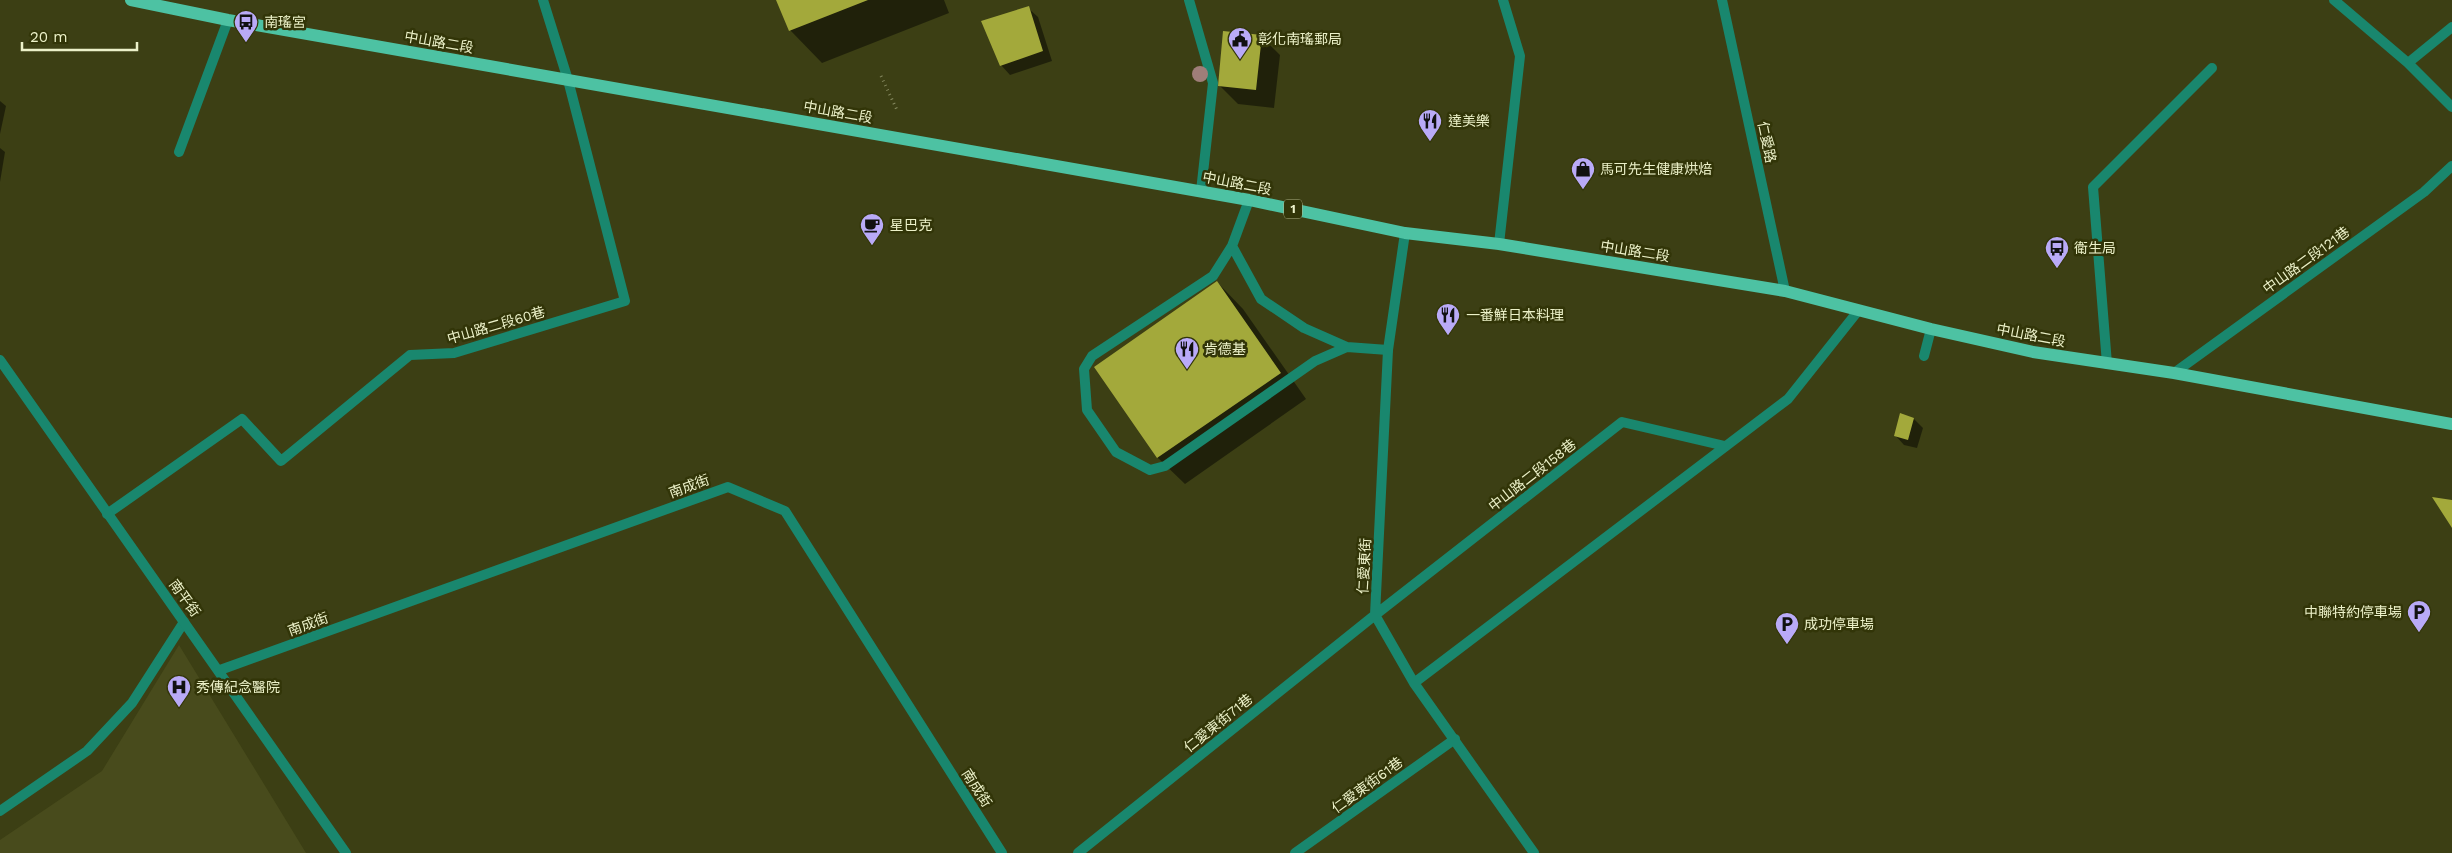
<svg xmlns="http://www.w3.org/2000/svg" width="2452" height="853" font-family="'Work Sans','Noto Sans TC',sans-serif">
<rect width="100%" height="100%" fill="#3c3f14"/>
<path fill="#484b1c" d="M179 645 306 853H0V840L102 771Z"/>
<path fill="#0007" d="M778 0H944L949 13 822 63 790 30Z
M1028 8 1038 17 1052 61 1010 75 1001 65Z
M1261 36 1280 55 1274 108 1238 104 1219 85Z
M0 101 6 106 0 134Z
M0 148 5 152 0 182Z
M1217 282 1243 309 1306 399 1185 484 1158 458 1096 367Z
M1914 419 1923 428 1917 448 1904 445 1895 435Z"/>
<path fill="#a3a93b" d="M776 0H868L789 31Z
M1029 6 1043 51 1000 66 981 21Z
M1223 31 1262 35 1256 90 1218 86Z
M1217 281 1281 373 1157 458 1094 367Z
M1900 413 1914 418 1908 440 1894 436Z
M2432 497 2452 500V528Z"/>
<g fill="none" stroke-linecap="round" stroke-linejoin="round">
<path stroke="#868a60" stroke-width="3" stroke-dasharray="1 4" stroke-linecap="butt" d="M881 76 897 110"/>
<path stroke="#19876e" stroke-width="10" d="M1189 0 1213 83 1201 191
M2334 0 2408 63 2452 27
M2408 63 2452 107
M179 152 228 20
M1249 200 1232 246 1213 276 1092 356 1084 369 1087 410 1116 452 1150 470 1165 466 1315 361 1347 347
M1499 244 1520 56 1503 0
M1232 246 1261 299 1304 328 1347 347 1388 350
M1924 356 1931 329
M2107 364 2093 187 2212 68
M2174 373 2424 192 2452 166
M107 514 242 419 281 461 410 355 454 353 625 301 568 80
M0 811 87 751 132 703 184 622"/>
<path stroke="#19876e" stroke-width="10" d="M543 0 568 80
M1722 0 1785 291
M1405 233 1388 350 1375 615 1414 683 1534 853
M0 360 346 853
M220 670 728 487 785 511 1002 853
M1414 683 1788 399 1858 311
M1078 853 1375 615 1622 422 1725 446
M1295 853 1455 739"/>
<path stroke="#4dc2a3" stroke-width="12" d="M131 0 228 20 1249 200 1405 233 1499 244 1785 291 1931 329 2033 352 2174 373 2452 424"/>
</g>
<circle fill="#9f7e79" cx="1200" cy="74" r="8"/>
<defs>
<g id="bus-pin" transform="scale(1.25)"><path d="M0 17L-7.5 6A9.5 9.5 0 1 1 7.5 6Z" fill="#b9aaf7" stroke="#323508"/><path d="M-5-6H5V4H4V6H2V4H-2V6H-4V4H-5ZM-3.5-4V0h7V-4ZM-3.5 1.2v1.5H-2V1.2ZM2 1.2v1.5H3.5V1.2Z" fill="#111"/></g>
<g id="civic-pin" transform="scale(1.25)"><path d="M0 17L-7.5 6A9.5 9.5 0 1 1 7.5 6Z" fill="#b9aaf7" stroke="#323508"/><path d="M-.6-6.5H3V-4.5H.6V-3L4-1V1h2V6H-6V1h2V-1L-.6-3ZM-1.2 2.5V6h2.4V2.5Z" fill="#111"/></g>
<g id="restaurant-pin" transform="scale(1.25)"><path d="M0 17L-7.5 6A9.5 9.5 0 1 1 7.5 6Z" fill="#b9aaf7" stroke="#323508"/><path d="M-5-6h1v4h1v-4h1v4h1v-4h1v5L-1.5 .5V6h-2V.5L-5-1ZM5-6V6H3V1.5H1.5Q1.5-4 5-6Z" fill="#111"/></g>
<g id="shop-pin" transform="scale(1.25)"><path d="M0 17L-7.5 6A9.5 9.5 0 1 1 7.5 6Z" fill="#b9aaf7" stroke="#323508"/><path d="M-5-2.5h2.3a2.7 3.5 0 0 1 5.4 0H5L5.5 6h-11ZM-1.5-2.5h3a1.5 2.3 0 0 0-3 0Z" fill="#111"/></g>
<g id="cafe-pin" transform="scale(1.25)"><path d="M0 17L-7.5 6A9.5 9.5 0 1 1 7.5 6Z" fill="#b9aaf7" stroke="#323508"/><path d="M-5.5-4.5H6V0H3Q3 3.5 0 3.5H-2.5Q-5.5 3.5-5.5 0ZM3-3.2v2h1.7v-2ZM-6 4.5H4V6H-6Z" fill="#111"/></g>
<g id="parking-pin" transform="scale(1.25)"><path d="M0 17L-7.5 6A9.5 9.5 0 1 1 7.5 6Z" fill="#b9aaf7" stroke="#323508"/><path d="M-3.5-5.5H1a3.5 3.5 0 0 1 0 7H-1V5.5H-3.5ZM-1-3.4V-.6H.8a1.4 1.4 0 0 0 0-2.8Z" fill="#111"/></g>
<g id="hospital-pin" transform="scale(1.25)"><path d="M0 17L-7.5 6A9.5 9.5 0 1 1 7.5 6Z" fill="#b9aaf7" stroke="#323508"/><path d="M-5-5h3v3.5h4V-5h3V5h-3V1.5h-4V5h-3Z" fill="#111"/></g>
</defs>
<g fill-rule="evenodd">
<use href="#bus-pin" x="246" y="22"/>
<use href="#civic-pin" x="1240" y="39"/>
<use href="#restaurant-pin" x="1430" y="121"/>
<use href="#shop-pin" x="1583" y="169"/>
<use href="#cafe-pin" x="872" y="225"/>
<use href="#bus-pin" x="2057" y="248"/>
<use href="#restaurant-pin" x="1448" y="315"/>
<use href="#restaurant-pin" x="1187" y="349"/>
<use href="#parking-pin" x="2419" y="612"/>
<use href="#parking-pin" x="1787" y="624"/>
<use href="#hospital-pin" x="179" y="687"/>
</g>
<g text-anchor="middle" stroke-width="5" stroke-linejoin="round" paint-order="stroke">
<rect fill="#323508" stroke="#b4b98f" stroke-width="1" x="1284" y="199.5" width="18" height="19" rx="4"/>
<g font-size="12" font-weight="bold" fill="#ecf1c9">
<text x="1293" y="213">1</text>
</g>
<g font-size="14" fill="#ecf1c9" stroke="#323508" text-anchor="start">
<text x="264" y="27">南瑤宮</text>
<text x="1258" y="44">彰化南瑤郵局</text>
<text x="1448" y="126">達美樂</text>
<text x="1600" y="174">馬可先生健康烘焙</text>
<text x="890" y="230">星巴克</text>
<text x="2074" y="253">衛生局</text>
<text x="1466" y="320">一番鮮日本料理</text>
<text x="1204" y="354">肯德基</text>
<text x="2402" y="617" text-anchor="end">中聯特約停車場</text>
<text x="1804" y="629">成功停車場</text>
<text x="196" y="692">秀傳紀念醫院</text>
</g>
<g font-size="14" fill="#ecf1c9" stroke="#323508">
<text transform="translate(439 42) rotate(10)" y="5">中山路二段</text>
<text transform="translate(838 112) rotate(10)" y="5">中山路二段</text>
<text transform="translate(1767 142) rotate(78)" y="5">仁愛路</text>
<text transform="translate(1237 183) rotate(11)" y="5">中山路二段</text>
<text transform="translate(1635 251) rotate(9)" y="5">中山路二段</text>
<text transform="translate(2306 260) rotate(-36)" y="5">中山路二段121巷</text>
<text transform="translate(496 325) rotate(-16)" y="5">中山路二段60巷</text>
<text transform="translate(2031 335) rotate(11)" y="5">中山路二段</text>
<text transform="translate(1532 475) rotate(-38)" y="5">中山路二段158巷</text>
<text transform="translate(689 486) rotate(-20)" y="5">南成街</text>
<text transform="translate(1364 566) rotate(-87)" y="5">仁愛東街</text>
<text transform="translate(185 598) rotate(54)" y="5">南平街</text>
<text transform="translate(308 624) rotate(-20)" y="5">南成街</text>
<text transform="translate(1218 723) rotate(-39)" y="5">仁愛東街71巷</text>
<text transform="translate(1367 785) rotate(-36)" y="5">仁愛東街61巷</text>
<text transform="translate(977 788) rotate(57)" y="5">南成街</text>
</g>
</g>
<path d="M22 42v8h115v-8" fill="none" stroke="#ecf1c9" stroke-width="2.5"/>
<text x="30" y="42" font-size="15" fill="#ecf1c9" stroke="#323508" stroke-width="4" paint-order="stroke">20 m</text>
</svg>
